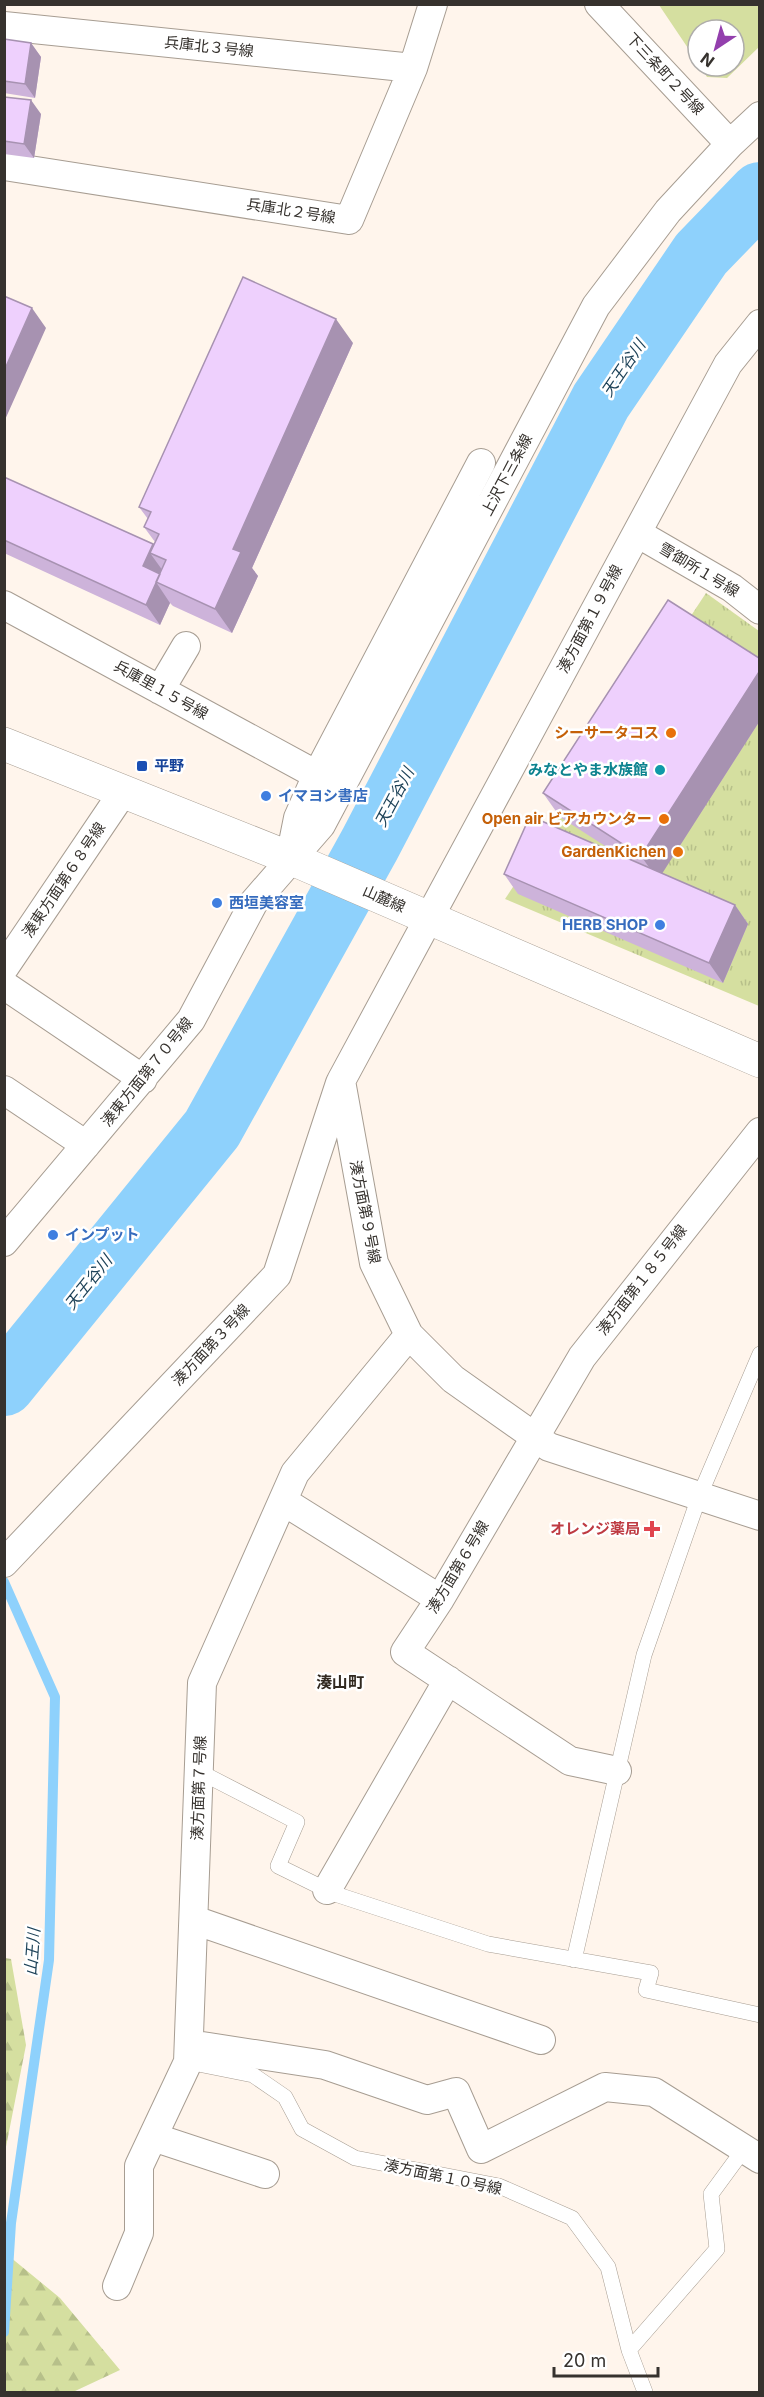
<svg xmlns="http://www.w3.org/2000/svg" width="764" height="2397" font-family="Inter,'Noto Sans JP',sans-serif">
<defs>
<pattern id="forest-firs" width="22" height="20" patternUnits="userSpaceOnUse" patternTransform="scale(1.5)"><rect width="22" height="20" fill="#d5dfa0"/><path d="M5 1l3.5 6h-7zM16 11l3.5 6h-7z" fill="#b7c08a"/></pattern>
<pattern id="park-tufts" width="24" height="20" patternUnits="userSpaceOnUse" patternTransform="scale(1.5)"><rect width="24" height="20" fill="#d5dfa0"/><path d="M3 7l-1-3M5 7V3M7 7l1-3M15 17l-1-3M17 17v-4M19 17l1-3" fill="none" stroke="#b7c08a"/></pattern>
</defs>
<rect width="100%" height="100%" fill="#fff5ec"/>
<path fill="#d5dfa0" d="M659 5H759V47L727 78 707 77 700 66H734V30H698V63Z"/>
<path fill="url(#forest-firs)" d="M5 1958 11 1959 26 2045 5 2152Z
M4 2252 60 2298 120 2370 73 2392H5Z"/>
<path fill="url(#park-tufts)" d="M706 593 759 631V1006L505 899Z"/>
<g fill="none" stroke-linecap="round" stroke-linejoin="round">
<path stroke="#8ed1fc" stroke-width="10" d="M4 1582 55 1697 49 1960 11 2223 4 2332"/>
<path stroke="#8ed1fc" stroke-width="62" d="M4 1385 212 1129 370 844 601 401 701 254 760 193"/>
<g stroke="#a79d92" stroke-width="16">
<path id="service" d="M200 1772 297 1822 278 1866 335 1894 488 1944 651 1973 646 1990 760 2015
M574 1960 644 1655 699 1497 760 1354
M188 2062 253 2075 285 2097 302 2129 355 2158 499 2186 572 2218 608 2267 629 2350 645 2392
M629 2350 717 2249 711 2194 744 2149"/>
</g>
<g stroke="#a79d92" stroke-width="30">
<path id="minor" d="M599 4 730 144
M4 26 413 68
M4 166 349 220 413 68 433 4
M760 324 728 364 341 1081 374 1263 409 1335 453 1379 549 1447 760 1516
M637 533 732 588 760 610
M4 605 317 775
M160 690 186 646
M290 858 298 818 317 775 481 463
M4 968 123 792
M4 985 143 1079
M4 1090 86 1145
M4 1242 191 1020 254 902 321 825 596 306 668 211 730 144 760 116
M283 1501 440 1599
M4 1563 277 1275 340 1083
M617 1771 570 1761 405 1652 440 1599 582 1357 760 1132
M327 1890 448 1680
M194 1920 541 2040
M189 2044 325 2065 427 2100 456 2092 481 2149 605 2087 654 2092 760 2159
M153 2137 265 2174
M117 2286 139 2233V2166L188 2062 202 1683 295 1473 409 1335"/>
</g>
<g stroke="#a79d92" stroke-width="34">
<path id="primary" d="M4 744 290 858 760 1061"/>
</g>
<use href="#service" stroke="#fff" stroke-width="15"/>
<use href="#minor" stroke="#fff" stroke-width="28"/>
<use href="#primary" stroke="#fff" stroke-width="33"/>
</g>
<path fill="#cdb3da" d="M4 39 31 43 41 57 35 98 4 93Z
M4 97 41 114 34 158 4 154Z
M353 343 252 568 258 576 232 633 173 606 170 603 160 625 4 553V477L153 545 155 542 144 527 148 519 139 507Z
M759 722 662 873 735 905 748 924 723 983 518 894 504 874 616 853 560 817 543 793Z"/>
<path fill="#a792b1" d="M31 43 41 57 35 98 25 84Z
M31 100 41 114 34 158 24 144Z
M32 308 46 328 4 422V371Z
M336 319 353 343 252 568 258 576 232 633 215 609 233 549Z
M153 544 163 558 150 553 163 571 156 582 170 603 160 625 146 605 143 566Z
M759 672V722L658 880 641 856Z
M735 905 748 924 723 983 709 963Z"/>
<path fill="#eed0fd" stroke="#a792b1" stroke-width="1.5" d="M4 39 31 43 25 84 4 81Z
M4 97 31 100 24 144 4 141Z
M243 277 336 319 233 549 241 552 215 609 156 582 166 560 150 553 159 534 144 527 151 512 139 507Z
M4 296 32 308 4 371Z
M4 477 153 544 143 566 160 574 146 605 4 540Z
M668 600 759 658V672L641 856 543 793Z
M530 816 735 905 709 963 504 874Z"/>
<g fill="#e8710a" stroke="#fff" stroke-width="2">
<circle cx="671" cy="733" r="6"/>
<circle cx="664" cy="819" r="6"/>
<circle cx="678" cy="852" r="6"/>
</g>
<rect fill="#1a4fb4" stroke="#fff" stroke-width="2" x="136" y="760" width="12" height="12" rx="3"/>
<circle fill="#0f9aa8" stroke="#fff" stroke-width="2" cx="660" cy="770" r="6"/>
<g fill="#3f7fe0" stroke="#fff" stroke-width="2">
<circle cx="266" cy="796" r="6"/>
<circle cx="217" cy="903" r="6"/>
<circle cx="660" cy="925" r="6"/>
<circle cx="53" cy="1235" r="6"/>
</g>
<path fill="#e0444e" stroke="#fff" stroke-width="2" d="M649 1520h6v6h6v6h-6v6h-6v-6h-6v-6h6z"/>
<g text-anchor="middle" stroke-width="5" stroke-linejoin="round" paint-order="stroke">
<g font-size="15" fill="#36322e" stroke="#fff">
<text transform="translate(209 47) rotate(6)" y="5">兵庫北３号線</text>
<text transform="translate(665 74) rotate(47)" y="5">下三条町２号線</text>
<text transform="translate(291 211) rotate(9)" y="5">兵庫北２号線</text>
<text transform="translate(507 475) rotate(-62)" y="5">上沢下三条線</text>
<text transform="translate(699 570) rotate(31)" y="5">雪御所１号線</text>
<text transform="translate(590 619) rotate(-62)" y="5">湊方面第１９号線</text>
<text transform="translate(161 690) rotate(29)" y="5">兵庫里１５号線</text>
<text transform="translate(64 880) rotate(-56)" y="5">湊東方面第６８号線</text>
<text transform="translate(384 899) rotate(24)" y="5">山麓線</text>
<text transform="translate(147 1072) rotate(-51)" y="5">湊東方面第７０号線</text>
<text transform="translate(365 1212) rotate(79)" y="5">湊方面第９号線</text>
<text transform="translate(642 1280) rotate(-52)" y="5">湊方面第１８５号線</text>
<text transform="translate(211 1345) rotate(-47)" y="5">湊方面第３号線</text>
<text transform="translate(458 1567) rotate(-59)" y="5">湊方面第６号線</text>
<text transform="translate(199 1788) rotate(-88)" y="5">湊方面第７号線</text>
<text transform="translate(443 2177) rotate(12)" y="5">湊方面第１０号線</text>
</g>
<g font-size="15" font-weight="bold" fill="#c56008" stroke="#fff" text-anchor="end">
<text x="659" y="738">シーサータコス</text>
<text x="652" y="824">Open air ビアカウンター</text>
<text x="666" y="857">GardenKichen</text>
</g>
<g font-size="15" font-weight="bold" fill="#164399" stroke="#fff" text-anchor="start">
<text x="154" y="771">平野</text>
</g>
<g font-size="15" font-weight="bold" fill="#0d838f" stroke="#fff" text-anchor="end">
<text x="648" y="775">みなとやま水族館</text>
</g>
<g font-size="15" font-weight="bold" fill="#366cbe" stroke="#fff" text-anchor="start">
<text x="278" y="801">イマヨシ書店</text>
<text x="229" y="908">西垣美容室</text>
<text x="648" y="930" text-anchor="end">HERB SHOP</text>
<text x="65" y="1240">インプット</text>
</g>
<g font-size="15" font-weight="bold" fill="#be3a42" stroke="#fff" text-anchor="end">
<text x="640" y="1534">オレンジ薬局</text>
</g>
<g font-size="16" font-style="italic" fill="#1e4359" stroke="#fff">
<text transform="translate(623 368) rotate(-56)" y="6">天王谷川</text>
<text transform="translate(394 797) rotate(-62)" y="6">天王谷川</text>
<text transform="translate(88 1282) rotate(-51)" y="6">天王谷川</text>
<text transform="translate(32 1952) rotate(-86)" y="6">山王川</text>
</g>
<g font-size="16" font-weight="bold" fill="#312920" stroke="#fff">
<text x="340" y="1688">湊山町</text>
</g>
</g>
<rect width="764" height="2397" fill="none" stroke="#36322e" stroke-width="12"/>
<g transform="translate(716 48) rotate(216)"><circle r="28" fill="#ffffff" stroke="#afadab" stroke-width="1.5"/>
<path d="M0-4.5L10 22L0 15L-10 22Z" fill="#933fad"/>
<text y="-9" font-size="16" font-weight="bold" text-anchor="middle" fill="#36322e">N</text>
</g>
<path d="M554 2367v9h104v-9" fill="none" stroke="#36322e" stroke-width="3"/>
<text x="563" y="2367" font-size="18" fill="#36322e" stroke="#ffffff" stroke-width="4.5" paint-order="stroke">20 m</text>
</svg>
